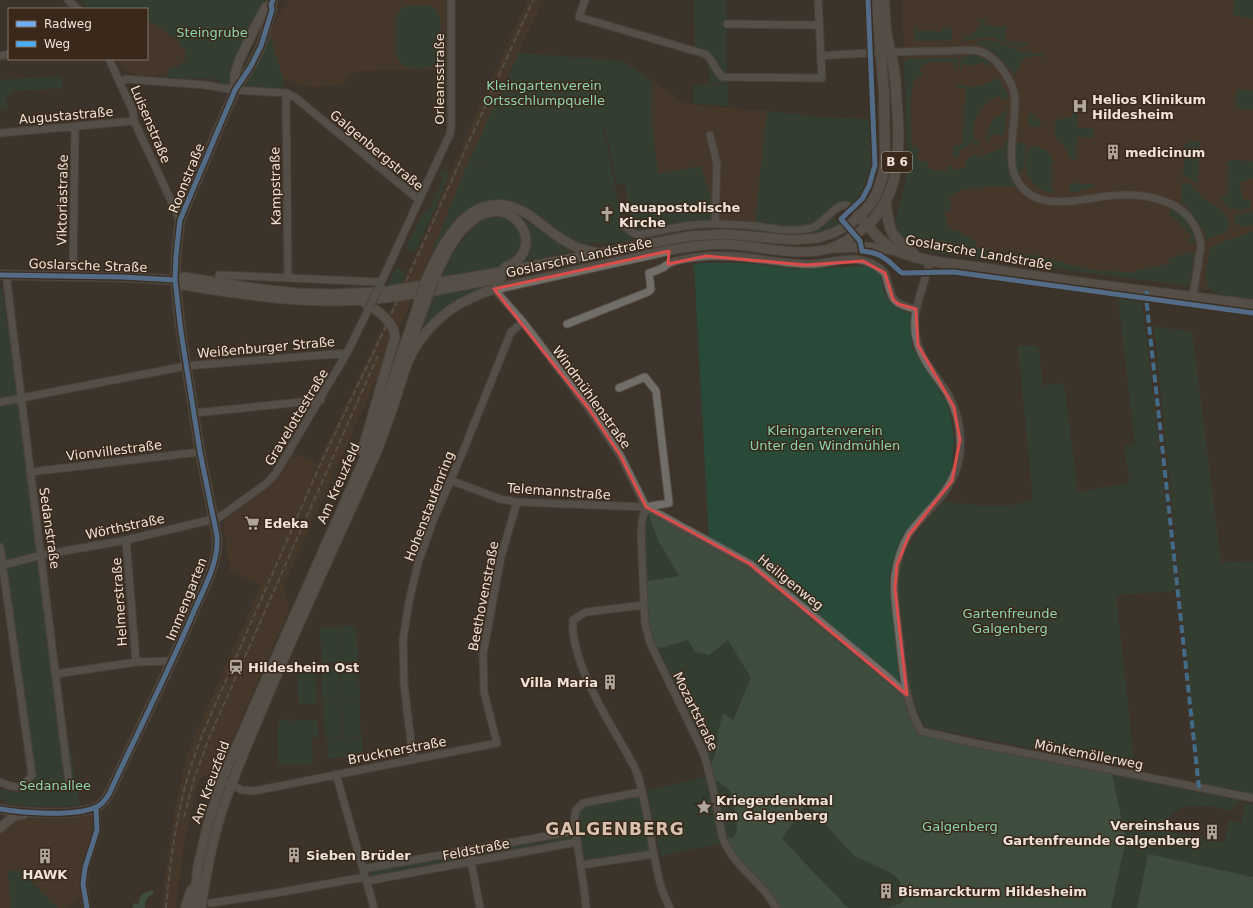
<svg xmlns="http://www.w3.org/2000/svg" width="1253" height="908" font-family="'DejaVu Sans',sans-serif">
<rect width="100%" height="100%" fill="#3d342b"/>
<path fill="#503b28" d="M287 0H445L446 69 358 71 348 76 343 84 318 87 307 86 292 83 254 65Z
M527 0H543L469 161 412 300 284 585 289 610 262 671 222 765 199 779 184 843 176 908H162L165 875 175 808 187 754 261 584 230 571 223 522 267 489 292 453 317 464 385 322 437 207 450 173Z
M902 0H1253V296L916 247 897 229 895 221 906 181 908 158Z
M147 21 166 31 181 44 186 51V57L183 63 171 68 168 73 146 77 127 72 120 65 117 59H147Z
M652 80 682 102 693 105 767 111 755 222 710 221 711 197 658 174 651 114Z
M89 813 93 817V832L79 873V900L68 908H59L21 871H8L11 908H0V833L3 829 14 821 24 819H57Z"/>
<path fill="#294a39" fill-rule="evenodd" d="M78 0H268C255 10 232 61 231 77 231 81 234 86 235 89L254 68 270 36 284 82V85L282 87 235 90 224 83H219V80L193 77 192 80 167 78C168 63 180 70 185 59 192 44 158 25 147 21V9H89Z
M694 0H727V83H709V71L708 61 695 55Z
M1234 0H1253V18L1233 16Z
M408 6C416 6 427 4 434 8 444 14 441 47 441 58 437 64 430 68 422 68 395 70 396 56 396 34 396 27 394 18 398 12 401 9 404 7 408 6Z
M980 19H985V25L1006 27 1005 42 1027 43V45C1019 52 1003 41 994 38 984 35 973 41 962 41L965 36 969 38 982 24 978 21Z
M914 25H917L916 30 942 32V27L952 28V40L914 41Z
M982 40 994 41 1022 52 1044 54V57L1033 56 1024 58 1014 75C1002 61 994 49 975 43Z
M519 53 622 61 652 80 651 114 658 174 701 166 711 197 710 221 638 230C636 233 635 237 633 239 626 244 599 244 590 242L591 247 576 244 495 201C453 204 436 251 420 283L468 162 544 163 469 161ZM603 126H605L617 184 625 183 631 222 622 223Z
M973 55C980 56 985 58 990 64L986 66 983 62 973 66 962 64 961 69H959L961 57Z
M908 58H958L956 69H954V63C941 62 928 59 918 70L923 73 921 78 916 77C907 100 911 124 912 148L918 147 919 151 916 154 921 163 925 160 929 163 927 167 934 170 946 172 947 166H953L955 170 962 168 967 165 965 160 976 153 979 157 1004 147V143L1009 141C1007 163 1005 168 1017 187 1002 187 970 185 958 192 954 194 951 198 948 200L952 204 949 212H944L947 224 952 231 956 230 976 241V247L999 252 1036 255 1077 267 1103 271 1132 272 1171 263 1169 259 1190 252 1194 253 1190 286 938 253 916 247 905 242 897 229 895 221 906 181 908 158 904 63Z
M62 76 63 88 12 91 11 94 7 95V109H0V80Z
M999 78 1007 94H1008L1007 99 1001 100 1000 96C981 101 970 122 974 140L979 139V144L976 147 973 142 959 151 960 155 955 157 953 154 954 145H962L966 89 958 88V84L963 85V87C977 87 987 84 999 78Z
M728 84V106L693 103V85Z
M1237 89 1253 91V110L1235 108Z
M1007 106 1006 119H1004V123H1006L1005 134 998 136 997 133 990 135 991 140H986L984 138H988C987 124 994 117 1006 111L1005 107Z
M1072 110 1078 111 1077 127 1094 129 1093 138 1078 137 1075 161 1072 160 1064 146 1054 136 1056 119 1063 120V117L1071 118Z
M767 111 816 117 872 119C873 146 877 173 862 197 859 201 856 203 853 206L847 202H839C831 210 824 218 815 223 800 231 772 225 755 222Z
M1029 113 1035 114V119H1041L1040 127 1028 126Z
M1189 141 1200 142 1198 182 1196 183 1183 175 1185 143 1188 144Z
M1018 143H1026L1024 169 1018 174 1015 161 1016 145Z
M1029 146C1039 147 1049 149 1052 160L1057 161 1052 162V167L1051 190 1055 191V193C1028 190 1021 170 1029 146Z
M1232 160 1253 161V178L1239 183 1244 200 1250 199 1251 206C1242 213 1222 211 1222 196L1227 197 1229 166 1224 165 1227 162Z
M442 170 449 173 436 207 415 252 406 249 424 210 428 212 444 176 440 174Z
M1183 182C1194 185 1198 193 1206 200 1216 209 1226 208 1230 224L1227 232 1207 240C1202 226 1193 212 1181 202L1182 183Z
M1070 183 1092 184 1094 186 1093 188 1069 193Z
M1172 208C1181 213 1203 233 1192 244H1191L1188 240 1192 237C1186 228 1178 221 1169 215Z
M1253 211V226C1242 227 1234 228 1234 215L1245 213Z
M503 215 516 224 523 242 517 259 489 270 442 278 453 254 468 232 473 228 470 224 476 219Z
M832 216 841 224C831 228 822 233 811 235 792 239 770 234 751 232L752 230 791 233Z
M520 217 572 252 522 262 525 252Z
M1253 231V299C1237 297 1208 299 1206 278 1205 270 1209 256 1210 247Z
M699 263H747L797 269 869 266 880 272C886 299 884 303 911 314L912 347 947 403 952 422 954 441 952 466 942 492 925 508 911 526 897 549 889 578 900 687 709 541 694 264Z
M396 268 406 272 401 284 388 286Z
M495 283V284C468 292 447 305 427 325L424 323 434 296Z
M0 287H2L56 667 80 805 50 807 22 805 7 803 2 798H0V789C16 795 29 794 36 776L0 540Z
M1118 297 1142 301 1176 591 1116 595 1135 769 926 727 911 699 902 621 898 579 902 563 908 547 942 502 990 506 1013 505 1033 500 1018 346H1038L1043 386 1064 383 1078 492 1130 483 1124 446 1135 445Z
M1154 326 1192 332 1221 563 1253 561V794L1200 784Z
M646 507 659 541 679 576 643 582 641 531Z
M356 626 358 661 340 662 338 627Z
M337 627 339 662 322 663 320 628Z
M728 639 751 679 732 720 723 713 718 732 717 749 709 769 650 643 661 648 688 640Z
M358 665 360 700 342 701 340 666Z
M339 666 341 701 323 702 321 667Z
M315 668 317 704H299L297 669Z
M359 701 361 737 344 738 342 702Z
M341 702 343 738 325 739 323 703Z
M289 719V721L317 720 318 737 312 738 313 764 278 765 277 729 279 728V720Z
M362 738 363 756 328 758 327 740Z
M1112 774 1239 800 1232 811C1205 804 1174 798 1161 830L1225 843 1229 820 1242 823 1245 803 1253 804V877L1148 854 1137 908H1111L1126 840Z
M707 777 720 843 661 856 647 790Z
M715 779 730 789 736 816 737 833 733 837 727 838Z
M638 796 641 798 651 848 649 851 592 862C577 857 577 825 578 812L585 806Z
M806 803 878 866C894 874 904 882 903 902L887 908H848L782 839Z
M569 835 571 837 570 840 372 878 370 874 372 872Z
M8 871H21L59 908H11Z"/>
<path fill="#436a55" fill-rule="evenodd" d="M646 507 750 564 844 641 904 697 919 734 1112 774 1126 840 1111 908H887L903 902 902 889 898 879 889 872 853 855 806 803 782 839 848 908H776L730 851 709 769 717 749 718 732 723 713 733 720 751 678 728 640 709 655 695 652 688 640 661 648 650 643 643 582 679 576 658 540ZM715 780 730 790 736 816 737 832 733 837 727 838Z
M1148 854 1253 877V908H1137Z
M152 890 154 894C146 897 145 900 145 908H132L134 903 138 904 142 894Z"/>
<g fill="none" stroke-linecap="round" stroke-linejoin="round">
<g stroke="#585049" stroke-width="9">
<path id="street" d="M68 0 78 9
M585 0 579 17 705 54C714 59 714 71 723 77L822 78 818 0
M727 24 819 25
M0 56 9 54
M821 56C863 53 904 51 945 51 957 51 971 48 982 52 999 59 1016 85 1015 103 1015 120 1008 158 1014 173 1030 219 1085 196 1120 195 1138 194 1156 197 1173 205 1189 213 1199 229 1201 246L1193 296
M109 59 133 111 134 121 180 220
M120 82 126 79 205 85 235 90 286 93 296 98 419 200 379 287
M286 93 288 278
M0 133 134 121
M710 135 717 164 715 224
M419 200 450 134 451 128V0
M625 226 633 233 639 235C665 230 691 223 717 224 730 224 743 225 756 226 775 229 796 233 814 227 824 223 837 201 848 206 852 208 856 213 859 217
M930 259C926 283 913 305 915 330 917 356 935 373 948 394 958 412 962 432 960 453 957 480 941 498 923 517 918 523 912 529 908 536 901 548 897 563 895 576 893 595 897 615 899 634 903 667 904 701 921 731L969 742 1253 798
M6 274 69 784
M73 275 75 126
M219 275 381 282
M494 289 523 322 589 409 620 455 646 507 669 503 656 391 645 377 619 388
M567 324 648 292 651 289 649 273C657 271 662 269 668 264 676 259 697 257 707 256 732 254 758 259 783 262 791 263 799 264 807 264 823 265 839 258 855 259 867 260 877 265 885 273 893 297 888 303 916 309
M0 402 186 366 347 353
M194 413 321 400
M30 472 200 452
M450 480 500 499 517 502 646 507 750 564 844 641 890 679 907 695
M646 507 642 521 641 531 644 605 645 623 650 643 703 752C710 772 714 793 718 814 720 823 721 833 724 841 735 868 763 882 776 908
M126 540 136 662
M0 547 32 775C22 790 16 789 0 782
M0 566 42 555 126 540 218 518 224 514 267 483 276 473 347 353 369 308
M644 605 586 612 573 620C570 655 600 707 618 738 625 750 633 762 638 776 645 799 649 825 653 850 657 870 660 890 670 908
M56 674 136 662 172 661
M413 759 404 684 403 640 409 602 418 563 433 521 462 454 511 332 523 322
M336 774 374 908
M228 783 242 790 254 791 497 743 484 692 483 654 501 557 517 502
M469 851 480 908
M581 865 654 854
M363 869 575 831
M367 881 577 842
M211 903 276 893 365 877
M87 908 83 884 85 868 97 830 96 807
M586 908 584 888 574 822 576 810 583 803 641 792"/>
</g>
<g stroke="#585049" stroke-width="11">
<path id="secondary" d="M235 90V74L239 61 255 27 266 7 271 5
M835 248 866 247 894 250
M0 275 122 277 175 280 184 277 261 289 298 293 331 294 381 292 483 275 690 236 728 234 792 240 818 238 833 233 847 226 859 217
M434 279C443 261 452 238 468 224 511 184 552 251 505 267
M175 280 183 285C242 295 302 304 362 300 409 297 455 287 501 278
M426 280C445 236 476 179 532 217 552 232 569 249 595 252
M411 349 416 329 428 296
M362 451 395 337C394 321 377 310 364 302
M0 809C24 813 74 817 96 807 102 805 106 799 109 794 137 733 168 673 194 611 204 588 219 562 217 536L200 452 181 332 175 280 176 255 180 220 235 90 251 66 261 46 272 10 271 5 273 0
M0 828 14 816 24 814
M185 908 191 890
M193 908 198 866 208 823 222 780 255 704 367 452 379 422 420 298
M201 908C206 874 212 841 223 808 237 766 256 725 273 684 306 606 343 529 377 451 384 433 391 414 397 395 403 377 407 359 418 343 438 314 461 300 494 289L666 251C686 247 706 244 727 244 758 246 798 257 828 249 843 244 856 235 868 225"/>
</g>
<g stroke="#585049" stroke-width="12">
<path id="primary" d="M876 0 884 92 885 161 882 178 876 195 871 203 859 217C870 227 882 245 897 251 922 262 962 265 989 269 1077 284 1165 293 1253 305
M886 202C889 232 890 236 914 254
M868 225C901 193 900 148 897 106 896 94 896 81 894 69 892 56 888 43 886 30 885 20 885 10 884 0"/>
</g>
<use href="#street" stroke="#716e6a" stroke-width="7"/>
<use href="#secondary" stroke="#74706a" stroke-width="9"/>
<use href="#primary" stroke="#736e67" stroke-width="10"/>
<path stroke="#736e68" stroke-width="2" stroke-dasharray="6 3" stroke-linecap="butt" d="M184 817 194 779 209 738 379 353
M166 908C169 875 173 841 180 808 185 783 193 759 202 735L320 465 385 328 533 0"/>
<g stroke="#585049" stroke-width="9" stroke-linecap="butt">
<path id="street-bridge" d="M369 308 379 287"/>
</g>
<g stroke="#585049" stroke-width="11" stroke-linecap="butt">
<path id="secondary-bridge" d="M428 296 434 279
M420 298 426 280"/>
</g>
<use href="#street-bridge" stroke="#716e6a" stroke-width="7"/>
<use href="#secondary-bridge" stroke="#74706a" stroke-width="9"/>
<path stroke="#49aef6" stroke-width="4" stroke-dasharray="8 4" stroke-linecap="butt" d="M1147 291 1146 297 1199 788"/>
<g stroke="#3a291a" stroke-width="8">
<path id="cycleway" d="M868 0 875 165 869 186 862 199 841 219 860 241 862 251C870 252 878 253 884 258 891 262 895 268 902 273L954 272 1253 313
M0 275 122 277 175 280
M0 809C24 813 74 817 96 807 102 805 106 799 109 794 137 733 168 673 194 611 204 588 219 562 217 536L200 452 181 332 175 280 176 255 180 220 235 90 251 66 261 46 272 10 271 5 273 0
M87 908 83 884 85 868 97 830 96 807"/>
</g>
<use href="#cycleway" stroke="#6dadf4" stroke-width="5"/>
</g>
<path d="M0 0H1253V908H0ZM669 251 668 264 706 256 806 265 863 261 885 273 893 299 898 304 916 309 918 345 954 407 960 440 952 481 909 535 897 565 895 589 907 695 750 564 646 507 620 455 589 409 494 289Z" fill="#3d342b" fill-opacity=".55" fill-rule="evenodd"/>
<path fill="none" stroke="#db4d4b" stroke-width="3" stroke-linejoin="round" d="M669 251 668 264 706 256 806 265 863 261 885 273 893 299 898 304 916 309 918 345 954 407 960 440 952 481 909 535 897 565 895 589 907 695 750 564 646 507 620 455 589 409 494 289Z"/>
<defs>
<g id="hospital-bare" transform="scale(1.2)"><path d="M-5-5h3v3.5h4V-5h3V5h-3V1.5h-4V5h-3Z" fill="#b0a69c" stroke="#3a291a" stroke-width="2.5" paint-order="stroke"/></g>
<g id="building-bare" transform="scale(1.2)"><path d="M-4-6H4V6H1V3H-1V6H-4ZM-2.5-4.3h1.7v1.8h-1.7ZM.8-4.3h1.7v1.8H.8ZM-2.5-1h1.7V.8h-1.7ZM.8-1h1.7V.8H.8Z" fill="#b0a69c" stroke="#3a291a" stroke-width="2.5" paint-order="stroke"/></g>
<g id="church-bare" transform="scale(1.2)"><path d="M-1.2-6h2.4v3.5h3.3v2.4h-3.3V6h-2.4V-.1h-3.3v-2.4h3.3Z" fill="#b0a69c" stroke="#3a291a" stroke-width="2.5" paint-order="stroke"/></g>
<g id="supermarket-bare" transform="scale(1.2)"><path d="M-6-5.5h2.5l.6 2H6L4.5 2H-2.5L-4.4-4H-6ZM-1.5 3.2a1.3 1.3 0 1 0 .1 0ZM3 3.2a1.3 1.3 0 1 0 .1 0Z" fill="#b0a69c" stroke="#3a291a" stroke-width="2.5" paint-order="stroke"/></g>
<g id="station-bare" transform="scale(1.2)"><path d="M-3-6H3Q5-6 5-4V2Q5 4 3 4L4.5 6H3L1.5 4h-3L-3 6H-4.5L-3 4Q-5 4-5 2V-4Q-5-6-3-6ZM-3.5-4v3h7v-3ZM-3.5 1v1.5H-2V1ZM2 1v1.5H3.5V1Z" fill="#b0a69c" stroke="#3a291a" stroke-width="2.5" paint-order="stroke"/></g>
<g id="sight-bare" transform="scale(1.2)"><path d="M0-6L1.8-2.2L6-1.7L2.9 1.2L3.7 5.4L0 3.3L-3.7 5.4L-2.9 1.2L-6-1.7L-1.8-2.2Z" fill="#b0a69c" stroke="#3a291a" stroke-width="2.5" paint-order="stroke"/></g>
</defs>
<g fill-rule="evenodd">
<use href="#hospital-bare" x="1080" y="106"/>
<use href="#building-bare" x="1113" y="152"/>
<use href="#church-bare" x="607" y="214"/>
<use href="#supermarket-bare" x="252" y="523"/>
<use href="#station-bare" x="236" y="667"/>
<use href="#building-bare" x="610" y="682"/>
<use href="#sight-bare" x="704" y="807"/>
<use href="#building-bare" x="1212" y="832"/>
<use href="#building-bare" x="294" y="855"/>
<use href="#building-bare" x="45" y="856"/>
<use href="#building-bare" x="886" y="891"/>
</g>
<g text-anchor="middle" stroke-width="3" stroke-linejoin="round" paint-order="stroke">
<rect fill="#3a291a" stroke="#b8aba0" stroke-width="1" x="882" y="152" width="30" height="20" rx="3"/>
<g font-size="12" font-weight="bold" fill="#eee3d9">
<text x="897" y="166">B 6</text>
</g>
<g font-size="13" fill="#89d5af" stroke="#3a291a">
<text x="212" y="37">Steingrube</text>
<text x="544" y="90">Kleingartenverein<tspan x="544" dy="15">Ortsschlumpquelle</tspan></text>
<text x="825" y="435">Kleingartenverein<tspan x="825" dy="15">Unter den Windmühlen</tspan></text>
<text x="1010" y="618">Gartenfreunde<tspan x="1010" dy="15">Galgenberg</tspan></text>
<text x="55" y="790">Sedanallee</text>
<text x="960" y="831">Galgenberg</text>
</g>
<g font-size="13" fill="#eee3d9" stroke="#3a291a">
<text transform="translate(439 79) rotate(-90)" y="5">Orleansstraße</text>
<text transform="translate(66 115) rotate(-5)" y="5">Augustastraße</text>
<text transform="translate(151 124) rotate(67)" y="5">Luisenstraße</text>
<text transform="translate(377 150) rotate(40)" y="5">Galgenbergstraße</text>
<text transform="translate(186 178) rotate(-68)" y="5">Roonstraße</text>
<text transform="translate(275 186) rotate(-91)" y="5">Kampstraße</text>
<text transform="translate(62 200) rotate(-89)" y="5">Viktoriastraße</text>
<text transform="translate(979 252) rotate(10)" y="5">Goslarsche Landstraße</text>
<text transform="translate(579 257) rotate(-12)" y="5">Goslarsche Landstraße</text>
<text transform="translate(88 265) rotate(2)" y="5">Goslarsche Straße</text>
<text transform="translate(266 347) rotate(-5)" y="5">Weißenburger Straße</text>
<text transform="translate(592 397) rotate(54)" y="5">Windmühlenstraße</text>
<text transform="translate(296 417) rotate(-59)" y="5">Gravelottestraße</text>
<text transform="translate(114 450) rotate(-7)" y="5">Vionvillestraße</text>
<text transform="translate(338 483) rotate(-66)" y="5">Am Kreuzfeld</text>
<text transform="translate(559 491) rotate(4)" y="5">Telemannstraße</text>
<text transform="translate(429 506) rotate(-69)" y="5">Hohenstaufenring</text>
<text transform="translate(125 526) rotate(-12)" y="5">Wörthstraße</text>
<text transform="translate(50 528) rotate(82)" y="5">Sedanstraße</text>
<text transform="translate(791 582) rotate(39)" y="5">Heiligenweg</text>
<text transform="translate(483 596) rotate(-79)" y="5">Beethovenstraße</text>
<text transform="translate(186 599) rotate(-68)" y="5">Immengarten</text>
<text transform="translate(119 602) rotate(-94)" y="5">Helmerstraße</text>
<text transform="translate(696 711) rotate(64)" y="5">Mozartstraße</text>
<text transform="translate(397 750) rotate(-11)" y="5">Brucknerstraße</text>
<text transform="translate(1089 754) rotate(11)" y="5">Mönkemöllerweg</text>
<text transform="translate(210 782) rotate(-70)" y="5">Am Kreuzfeld</text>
<text transform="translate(476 849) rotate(-11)" y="5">Feldstraße</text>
</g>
<g font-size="13" font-weight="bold" fill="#eee3d9" stroke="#3a291a" text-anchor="start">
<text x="1092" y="104">Helios Klinikum<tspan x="1092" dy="15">Hildesheim</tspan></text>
<text x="1125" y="157">medicinum</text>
<text x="619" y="212">Neuapostolische<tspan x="619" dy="15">Kirche</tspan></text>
<text x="264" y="528">Edeka</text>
<text x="248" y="672">Hildesheim Ost</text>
<text x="598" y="687" text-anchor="end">Villa Maria</text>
<text x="716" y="805">Kriegerdenkmal<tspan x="716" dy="15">am Galgenberg</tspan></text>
<text x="1200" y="830" text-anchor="end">Vereinshaus<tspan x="1200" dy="15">Gartenfreunde Galgenberg</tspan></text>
<text x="306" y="860">Sieben Brüder</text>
<text x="45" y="879" text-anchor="middle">HAWK</text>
<text x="898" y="896">Bismarckturm Hildesheim</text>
</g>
<g font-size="17" font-weight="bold" letter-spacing="1" fill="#d8c2af" stroke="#3a291a">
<text x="615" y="835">GALGENBERG</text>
</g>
</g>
<rect x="8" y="8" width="140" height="52" fill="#3a291a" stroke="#827366"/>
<rect x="16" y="21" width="20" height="6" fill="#6dadf4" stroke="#827366"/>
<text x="44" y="28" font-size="12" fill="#eee3d9">Radweg</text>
<rect x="16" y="41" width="20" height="6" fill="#49aef6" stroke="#827366"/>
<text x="44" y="48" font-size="12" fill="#eee3d9">Weg</text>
</svg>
